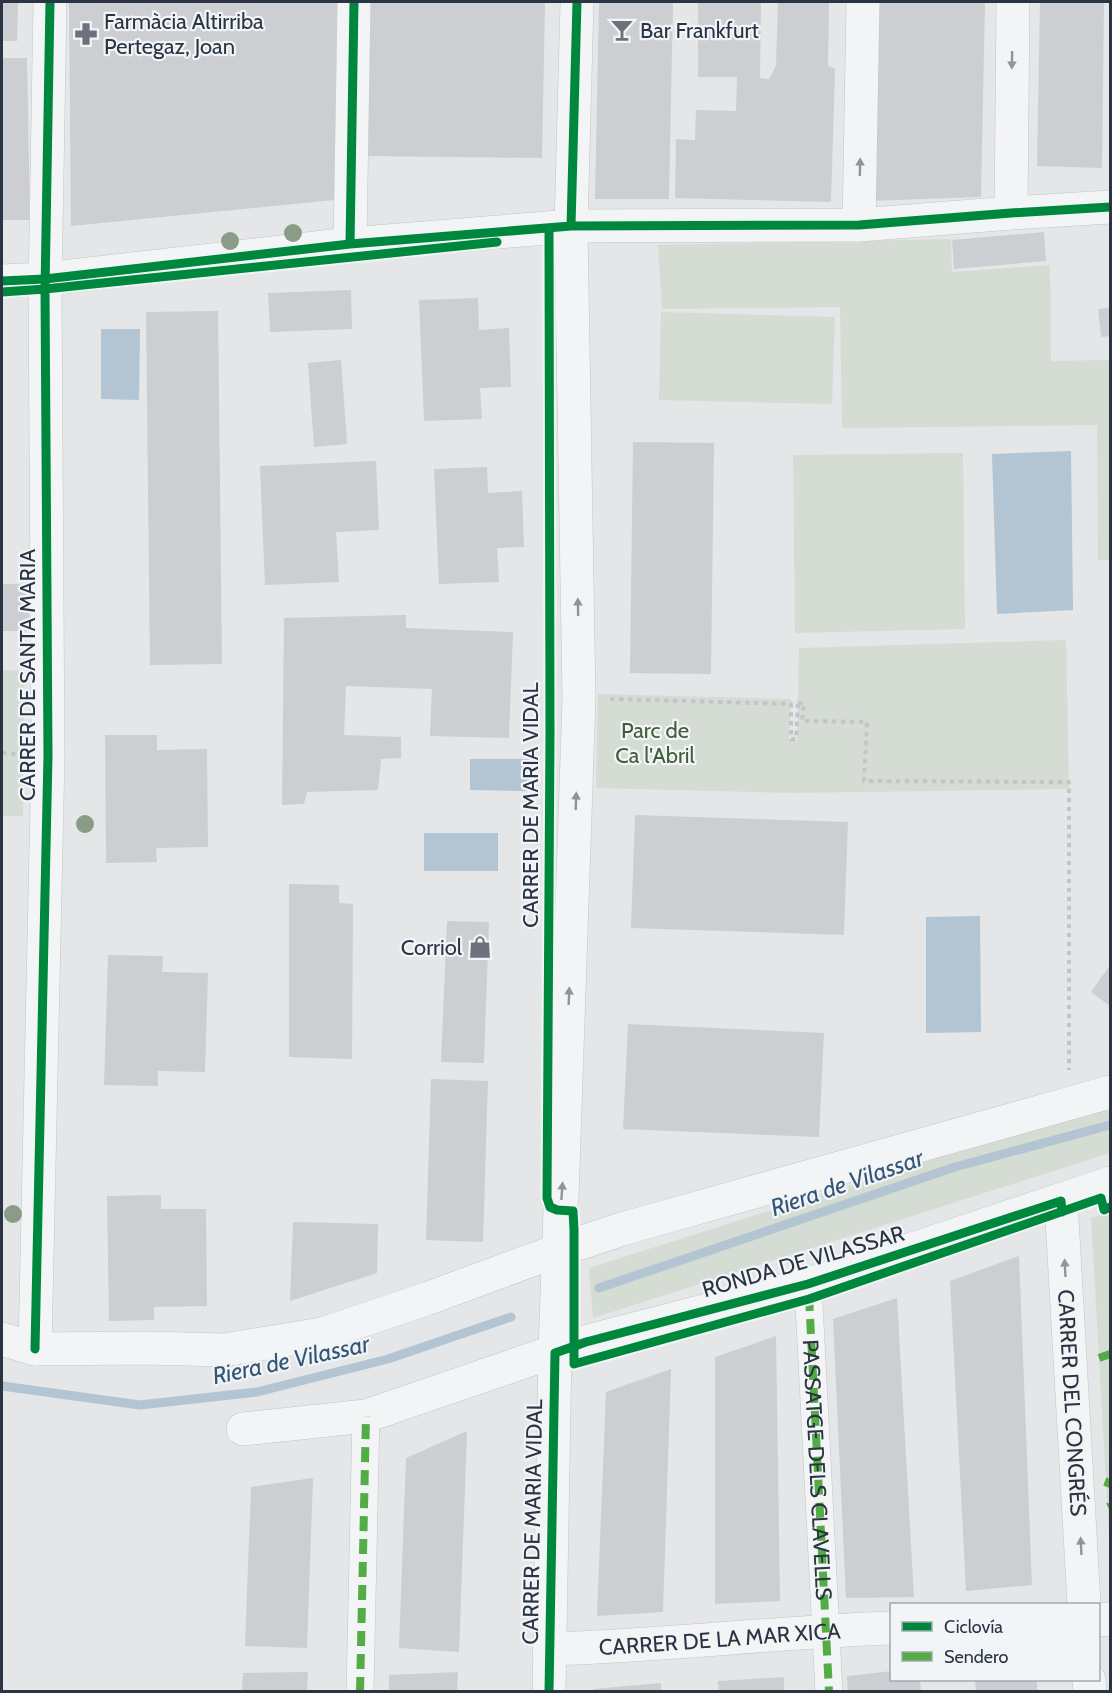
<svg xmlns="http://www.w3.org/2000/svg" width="1112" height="1693" font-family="Cabin,sans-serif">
<rect width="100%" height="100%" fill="#e4e6e8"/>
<path fill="#d5dcd4" d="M951 239 952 272 1050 265 1051 361 1110 360V560H1098L1097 425 842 428 840 307 662 309 658 245Z
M661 312 835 317 832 404 659 400Z
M963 453 965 629 795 633 793 455Z
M1066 640 1069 789 794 793 596 788 598 694 791 699 789 740 797 741 799 648Z
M2 670 24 671 23 816H2Z
M1110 1103V1153L593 1318 589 1268Z
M1110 1212V1551L1091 1218Z"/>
<path fill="#b3c4d2" d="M101 329H140L139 400 101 399Z
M1071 451 1073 610 997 614 992 454Z
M470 759H530V791L470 790Z
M424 833H498V871H424Z
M980 916 981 1032 926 1033V917Z"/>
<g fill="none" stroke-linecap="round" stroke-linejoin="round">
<path stroke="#b3c4d2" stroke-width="9" d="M599 1288 955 1167 1110 1125
M2 1386 140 1405 257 1392 388 1359 511 1317"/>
</g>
<path fill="#ccced1" d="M69 2H337L334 200 71 226Z
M371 2H545L542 158 368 156Z
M599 2H673L669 199H595Z
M698 2H761L760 78 769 79 776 66 778 2H829L828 66 835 69 831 202 675 198 676 139 695 140 696 110 736 111 737 77H698Z
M872 2H985L981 197 867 201Z
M1040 2H1104L1102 168 1037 166Z
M2 3H18L17 41H2Z
M2 58H27L30 220H2Z
M1044 232 1046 261 954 269 952 240Z
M351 290 352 329 270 332 268 293Z
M478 298 479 330 509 328 511 387 480 388 482 419 424 421 419 300Z
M1110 308V336L1101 337 1098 309Z
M218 311 222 664 150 665 146 312Z
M341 360 347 444 314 447 308 363Z
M633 442 714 443 711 674 630 673Z
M376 461 379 530 336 532 339 582 265 585 260 466Z
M487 467 488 493 522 491 524 547 497 548 499 582 439 584 434 469Z
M2 584H30L29 631H2Z
M406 615V628L513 632 509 738 430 736 432 689 346 686 344 735 401 737V758L381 759 378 790 307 792 304 804 282 805 284 618Z
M105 735H157V750L207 749 208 847 156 848 157 862 106 863Z
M635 815 848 822 844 935 631 928Z
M289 884 339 885V903L353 904 352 1059 289 1057Z
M447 921 489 922 484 1063 441 1062Z
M108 955 163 956 162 972 208 973 205 1072 158 1071V1086L104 1085Z
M1110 965V1006L1091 992Z
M628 1024 824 1033 819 1137 623 1129Z
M431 1079 488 1081 483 1242 426 1240Z
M161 1195V1209H206L207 1306 154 1307V1320L109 1321 107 1196Z
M293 1222 378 1224 377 1273 290 1301Z
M1019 1256 1032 1585 966 1591 950 1281Z
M897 1298 914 1597 846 1598 833 1319Z
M776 1336 780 1601 715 1604V1357Z
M671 1369 663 1612 597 1616 606 1392Z
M467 1431 459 1652 399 1648 406 1458Z
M313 1478 307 1648 245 1646 251 1487Z
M892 1671V1680H920L921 1692H848L847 1676Z
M308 1672 307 1692H242L243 1673Z
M458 1672 457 1692H389V1675Z
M784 1677V1692H719L718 1681Z
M975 1680H1037V1692H976Z
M661 1683V1692H594V1689Z"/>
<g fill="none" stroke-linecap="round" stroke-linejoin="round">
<g stroke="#c2c4c6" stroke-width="28">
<g id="pedestrian">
<path id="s1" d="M808 1284 829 1692"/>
<path d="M360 1692 366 1416"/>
</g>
</g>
<g stroke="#c2c4c6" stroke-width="34">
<g id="minor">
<path d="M1011 213 1013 2"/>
<path d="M859 225 863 2"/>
<path d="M350 244 354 2"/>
<path d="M2 281 45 279 350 244 571 226 859 225 1011 213 1110 207"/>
<path id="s2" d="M1061 1201 1084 1604"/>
<path d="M35 1349 48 756 45 289 50 2"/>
<path d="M243 1429 366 1416 573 1345 808 1284 1110 1183"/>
<path d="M1098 1620 1110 1619"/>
<path id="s3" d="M549 1649C663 1646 777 1632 892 1628"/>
<path d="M1089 1680 1090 1692"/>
<path d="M549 1692 555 1353 560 1209 562 1198 579 698 571 226 577 2"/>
</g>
</g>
<g stroke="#c2c4c6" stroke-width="34">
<path id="tertiary" d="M2 1339 35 1349 146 1348 224 1350 322 1334 426 1299 559 1250 622 1229 1110 1092"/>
</g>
<path stroke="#c3c5c9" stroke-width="4" stroke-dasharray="4.5 4.5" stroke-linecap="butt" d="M610 699 791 704V739H796L798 703
M798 703H804L802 721 867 722 864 781 1069 782V1070
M2 753 16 754"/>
<use href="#pedestrian" stroke="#f3f4f6" stroke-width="27"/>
<use href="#minor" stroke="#f3f4f6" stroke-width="33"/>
<use href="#tertiary" stroke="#f3f4f6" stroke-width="33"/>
<path stroke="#54ac46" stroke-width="8" stroke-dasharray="15 8" stroke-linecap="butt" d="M809 1296 829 1692
M1099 1358 1110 1354
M1107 1487 1110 1479
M1108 1507 1110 1506
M360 1692 366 1416"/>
<g stroke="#f2f5f8" stroke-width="13">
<path id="cycleway" d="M571 226 577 2
M549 228 550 733 547 1198 550 1207 557 1210 573 1211 574 1230V1364L809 1299 1101 1198 1104 1210 1110 1207
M350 244 354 2
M2 281 45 279 350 244 571 226 859 225 1011 213 1110 207
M2 292 45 289 497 242
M35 1349 48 756 45 289 50 2
M549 1692 555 1353 586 1342 808 1284 1061 1201 1062 1212"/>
</g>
<use href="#cycleway" stroke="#00873e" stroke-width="9"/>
</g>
<g fill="#8a9b87">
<circle cx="293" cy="233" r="9"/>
<circle cx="230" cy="241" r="9"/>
<circle cx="85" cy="824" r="9"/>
<circle cx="13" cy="1214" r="9"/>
</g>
<defs><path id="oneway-solid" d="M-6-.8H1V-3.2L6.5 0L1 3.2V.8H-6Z" transform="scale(1.5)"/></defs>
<g fill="#8f949c">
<use href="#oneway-solid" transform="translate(1012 60) rotate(91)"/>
<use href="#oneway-solid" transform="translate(860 167) rotate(-89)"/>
<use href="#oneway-solid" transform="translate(578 607) rotate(-91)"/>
<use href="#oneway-solid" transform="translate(576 801) rotate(-88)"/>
<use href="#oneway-solid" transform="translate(569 996) rotate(-88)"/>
<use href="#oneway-solid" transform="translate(562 1191) rotate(-86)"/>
<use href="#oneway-solid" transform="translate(1065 1268) rotate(-93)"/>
<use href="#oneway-solid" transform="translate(1081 1546) rotate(-93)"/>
</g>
<defs>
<g id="bar-bare" transform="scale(1.8)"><path d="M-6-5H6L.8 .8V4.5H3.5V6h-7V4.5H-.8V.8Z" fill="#6c727c" stroke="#f2f5f8" stroke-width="2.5" paint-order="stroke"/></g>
<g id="pharmacy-bare" transform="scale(1.8)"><path d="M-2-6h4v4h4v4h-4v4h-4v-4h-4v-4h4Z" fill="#6c727c" stroke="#f2f5f8" stroke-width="2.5" paint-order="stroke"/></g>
<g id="shop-bare" transform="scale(1.8)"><path d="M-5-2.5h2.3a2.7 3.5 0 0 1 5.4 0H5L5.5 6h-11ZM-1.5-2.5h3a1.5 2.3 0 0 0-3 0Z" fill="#6c727c" stroke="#f2f5f8" stroke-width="2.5" paint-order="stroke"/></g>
</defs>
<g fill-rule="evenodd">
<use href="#bar-bare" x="622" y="30"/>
<use href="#pharmacy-bare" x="86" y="34"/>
<use href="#shop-bare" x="480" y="947"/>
</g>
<g text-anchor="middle" stroke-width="4.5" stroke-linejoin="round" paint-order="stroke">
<g font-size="22" fill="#2b3442" stroke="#f2f5f8" text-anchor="start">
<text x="104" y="29">Farmàcia Altirriba<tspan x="104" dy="25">Pertegaz, Joan</tspan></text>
<text x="640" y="38">Bar Frankfurt</text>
<text x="462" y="955" text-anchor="end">Corriol</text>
</g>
<g font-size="22" fill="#2b3442" stroke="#f2f5f8">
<text transform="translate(27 675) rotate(-90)" y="8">CARRER DE SANTA MARIA</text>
<text transform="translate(530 805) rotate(-90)" y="8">CARRER DE MARIA VIDAL</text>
<text transform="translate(803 1261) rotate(-16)" y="8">RONDA DE VILASSAR</text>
<text dy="8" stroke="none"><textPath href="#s2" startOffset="202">CARRER DEL CONGRÉS</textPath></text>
<text dy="8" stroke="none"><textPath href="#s1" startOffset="186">PASSATGE DELS CLAVELLS</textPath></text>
<text transform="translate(532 1522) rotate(-89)" y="8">CARRER DE MARIA VIDAL</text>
<text dy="8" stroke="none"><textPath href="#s3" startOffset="171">CARRER DE LA MAR XICA</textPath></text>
</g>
<g font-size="22" fill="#415e38" stroke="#f2f5f8">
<text x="655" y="738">Parc de<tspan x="655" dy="25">Ca l'Abril</tspan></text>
</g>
<g font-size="24" font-style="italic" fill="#355576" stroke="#f2f5f8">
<text transform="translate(847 1183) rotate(-19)" y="8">Riera de Vilassar</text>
<text transform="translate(291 1360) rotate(-12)" y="8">Riera de Vilassar</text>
</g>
</g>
<rect width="1112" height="1693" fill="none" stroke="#2b3442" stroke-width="6"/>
<rect x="890" y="1603" width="210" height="78" fill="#f2f5f8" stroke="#a2a8af" stroke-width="1.5"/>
<rect x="902" y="1622" width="30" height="9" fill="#00873e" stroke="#a2a8af" stroke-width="1.5"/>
<text x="944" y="1633" font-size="18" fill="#2b3442">Ciclovía</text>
<rect x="902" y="1652" width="30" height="9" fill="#54ac46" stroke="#a2a8af" stroke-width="1.5"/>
<text x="944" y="1663" font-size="18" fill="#2b3442">Sendero</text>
</svg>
